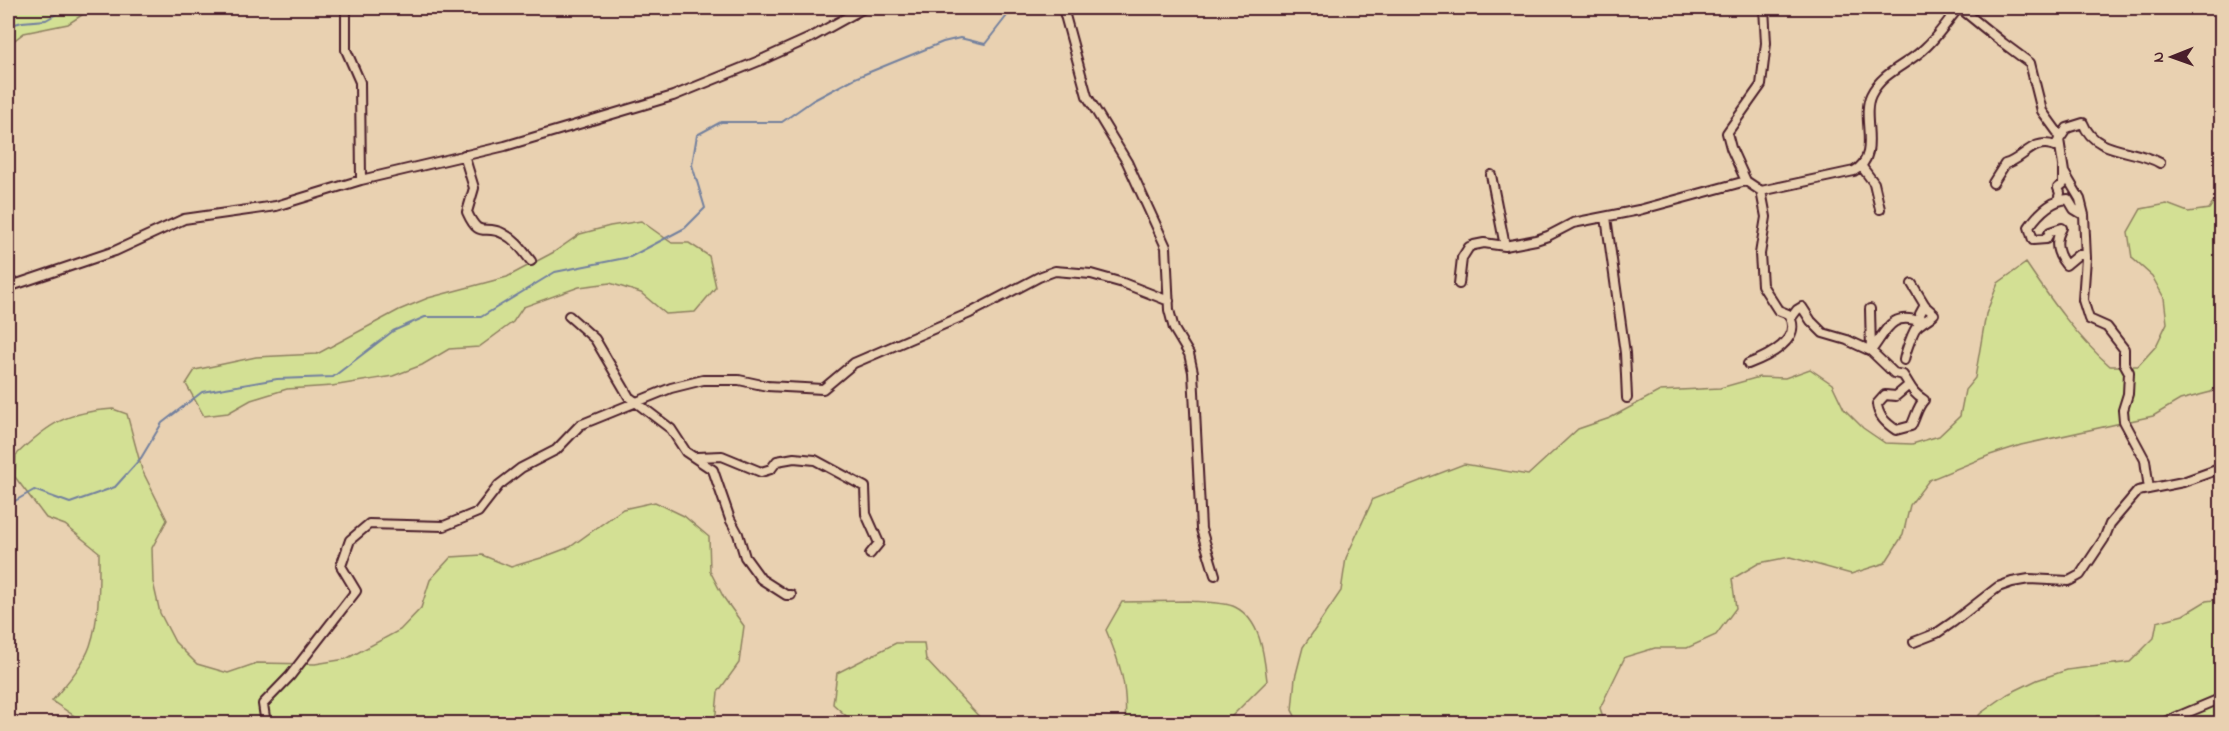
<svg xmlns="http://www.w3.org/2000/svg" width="2229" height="731" font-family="'Indie Flower',sans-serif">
<rect width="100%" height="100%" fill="#e9d1b1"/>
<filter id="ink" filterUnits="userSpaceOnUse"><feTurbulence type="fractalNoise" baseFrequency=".0167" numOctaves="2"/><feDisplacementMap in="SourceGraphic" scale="12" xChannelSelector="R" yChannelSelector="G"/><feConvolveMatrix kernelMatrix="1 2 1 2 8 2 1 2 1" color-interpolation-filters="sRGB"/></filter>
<g filter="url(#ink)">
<path fill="#d3e094" stroke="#8e8060" stroke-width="1.5" d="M8 8H93L68 24 24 33 8 45Z
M2221 192V384L2211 392 2180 400 2153 416 2021 445 1990 455 1929 480 1910 505 1903 535 1885 563 1851 574 1790 557 1759 563 1732 579 1736 608 1716 635 1687 648H1655L1625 657 1600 708 1605 723 1299 724 1292 710 1295 678 1303 647 1341 591 1346 558 1373 499 1464 464 1528 475 1578 429 1610 418 1660 391 1720 388 1759 377 1785 378 1810 369 1832 384 1844 409 1863 428 1885 443 1912 444 1939 436 1960 416 1965 390 1975 378 1986 314 1998 283 2026 263C2051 300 2076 336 2110 366H2138L2156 346 2167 323 2164 298 2152 276 2132 258 2128 232 2141 209 2167 204 2188 212 2209 209Z
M641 221 672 243H689L709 256 716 287 695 312 666 314 641 293 610 283 579 287 523 307 513 322 479 347 449 349 422 365 393 376 332 386 287 389 251 400 228 413 204 416 186 384 195 370 256 357 317 354 399 310 428 298 507 277 554 252 580 234 610 226Z
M113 409 127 414 142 470 167 520 152 548 153 582 160 613 175 642 197 664 228 673 257 663 315 664 346 659 400 630 421 608 430 580 451 557 482 555 511 567 541 558 570 547 623 509 655 502 684 516 709 537 710 571 724 598 744 626 739 663 718 692 715 723H85L52 701C65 685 83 666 90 646 100 616 99 583 99 552L65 525 46 518 15 477 16 455C49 423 67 412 113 409Z
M2221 599V722L2215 724 2125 723 2123 716H2097L2085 723 1971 724 1981 713 2008 694 2037 680 2067 670 2130 662 2154 638 2157 622 2183 615 2206 601Z
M1188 601C1200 602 1225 602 1235 607 1261 620 1264 655 1267 681L1225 723H1125C1128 687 1120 663 1106 630L1122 602Z
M896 643H924L926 660 985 723H903L888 716 873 723H854L833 704 837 673Z"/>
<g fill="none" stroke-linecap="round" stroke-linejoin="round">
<path stroke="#73809e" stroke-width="2" d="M8 26 22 22 46 20 67 8
M8 505 34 490 70 503 115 487 141 458 162 423 202 392 277 379 333 377 393 331 425 317H481L555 272 630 257 685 228 705 208 692 165 697 135 721 122H782L812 101 855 78 943 42 960 38 985 44 1013 8"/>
<g stroke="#4a1f2b" stroke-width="12">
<path id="street" d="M346 8V50L360 82 361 180
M1063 8 1087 96 1127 162 1166 247 1169 310 1174 329 1189 354 1193 372 1201 529 1215 575
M1764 8 1766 43 1761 85 1727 133 1731 148 1746 181 1761 191 1854 171C1882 156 1860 118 1871 95 1883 71 1908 65 1926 47 1938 36 1948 21 1958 8
M1960 8 2003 43 2030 63 2042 111 2058 133 2064 172 2080 199 2084 215 2086 258 2083 300 2089 319 2107 327 2124 349V363L2129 372 2128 394 2123 410 2124 421 2145 460 2149 489
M464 155 474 188 467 212C480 241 484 223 504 234 516 240 523 251 531 261
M1862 167 1874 183 1880 209
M1491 175 1505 246
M1993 183 2005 164C2023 160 2033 137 2055 146L2067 128 2083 123C2095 155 2135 148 2160 163
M2058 200 2060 193 2058 188 2063 184V168
M2084 215 2074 209 2068 199C2052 200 2038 214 2029 227L2033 240 2046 239 2050 232 2062 228C2054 241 2056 253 2066 265L2078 255H2086
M1606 217 1625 353 1627 398
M1459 284 1462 258 1469 247 1474 245 1484 243 1505 246 1536 240 1548 236 1573 223 1639 210 1746 181
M8 287 115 251 184 219 276 206 361 180 505 146 673 96 759 61 810 38 864 8
M1870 309 1871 351 1894 373 1903 375C1911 386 1911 392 1924 400 1917 407 1916 417 1911 426L1896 430C1886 423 1878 416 1877 404L1885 395 1896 396 1909 385
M569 316 595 339 629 397 671 429 686 452 713 470 730 519 738 534 745 557 761 579 786 595H791
M1791 318 1797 310 1802 307 1811 321 1823 333 1847 340 1871 351C1887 330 1891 311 1921 322L1920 314 1925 305
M1904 360C1905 354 1913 330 1917 327 1922 322 1929 319 1934 314L1926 307 1912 284
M1748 364C1767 357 1805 339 1788 314L1778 310 1762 285 1760 254 1766 217 1761 191
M697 457 722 456 761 472 771 469 777 461 794 458 815 460 865 487 866 514 879 543 870 554
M1914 642 1937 633 1953 622 1998 587 2012 582 2029 579 2069 581 2080 575 2104 539 2110 524 2138 491 2183 482 2222 468
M266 724 263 704 290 676 356 591 341 566 350 540 369 524 444 526 478 512 499 485 521 468 556 450 580 425 671 388 703 380H739L767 386 823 389 854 363 970 313 1039 277 1055 271 1091 274 1123 283 1169 301
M2160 724 2222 698"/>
</g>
<use href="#street" stroke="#e9d1b1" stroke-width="8"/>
</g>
</g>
<rect width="2229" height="731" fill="none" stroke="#e9d1b1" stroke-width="30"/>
<rect x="15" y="15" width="2199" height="701" fill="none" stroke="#4a1f2b" stroke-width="2" filter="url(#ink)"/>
<g transform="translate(2172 57) rotate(269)" stroke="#e9d1b1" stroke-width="4.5" paint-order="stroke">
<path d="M0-4.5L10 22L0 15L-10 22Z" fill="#4a1f2b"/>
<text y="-9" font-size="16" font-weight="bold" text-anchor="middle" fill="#4a1f2b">N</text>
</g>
</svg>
